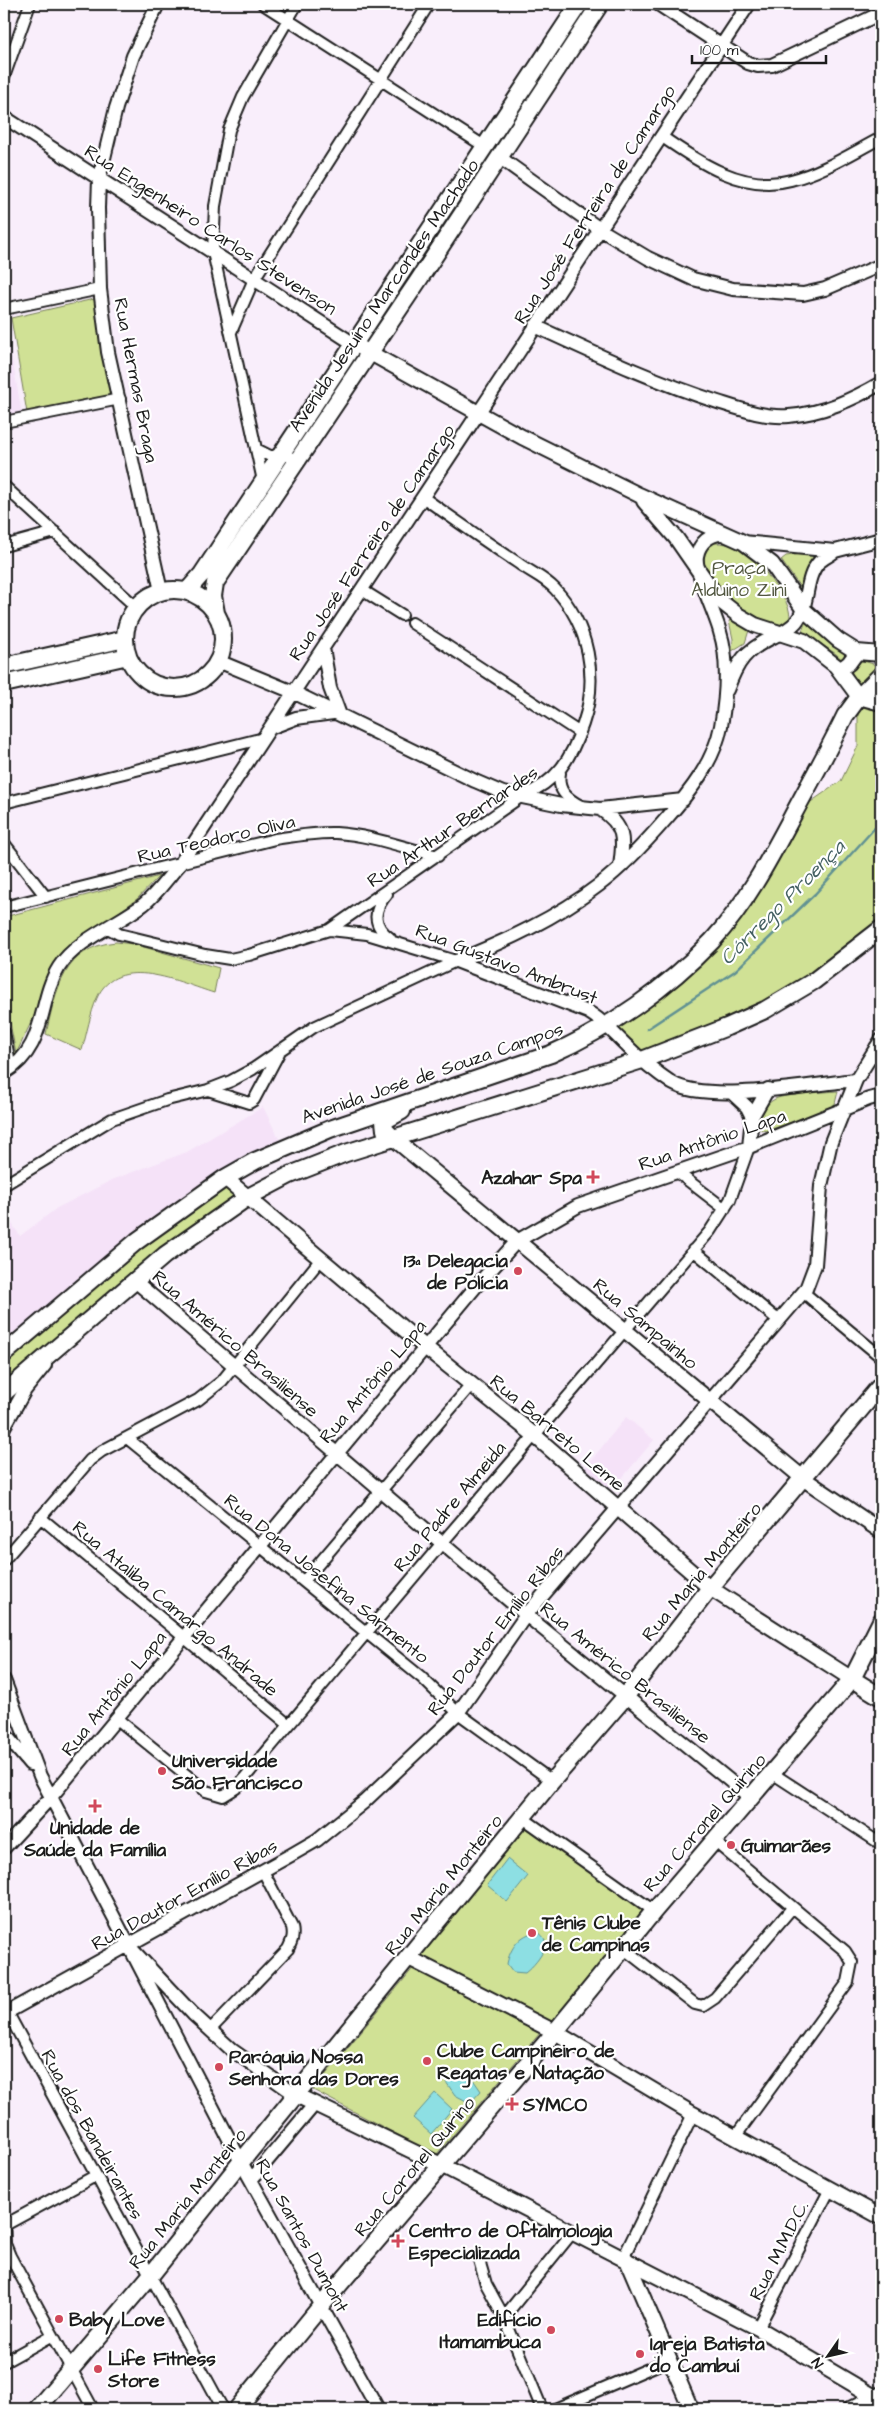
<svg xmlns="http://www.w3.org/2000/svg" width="885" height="2413" font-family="'Architects Daughter',sans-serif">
<rect width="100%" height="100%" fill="#f9eefb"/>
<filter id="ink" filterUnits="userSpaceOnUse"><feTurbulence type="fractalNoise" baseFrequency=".02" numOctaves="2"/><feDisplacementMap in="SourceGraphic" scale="10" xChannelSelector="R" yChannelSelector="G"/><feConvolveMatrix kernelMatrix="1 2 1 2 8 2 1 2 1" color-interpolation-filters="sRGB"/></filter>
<g filter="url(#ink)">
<path fill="#f5e2f8" d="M5 319 22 414 4 418V320Z
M263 1107 281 1143 4 1345V1212L20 1236 57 1208 114 1179 187 1152Z
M626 1417 654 1440 612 1490 585 1468Z"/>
<path fill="#d0e195" stroke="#767e58" d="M94 299 114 396 27 413 11 318Z
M715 543C744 542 762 566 776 587 784 598 790 606 790 619L783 625C754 620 715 599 706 570 702 558 704 550 715 543Z
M809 553 816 556 802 590 781 560 786 556Z
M732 618 750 627 745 643 732 651 733 639 729 621Z
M806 621 825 639 850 657 880 666 858 687 849 666 836 654 802 631Z
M858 706 881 711V919L836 955 772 998 640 1055 615 1027 705 960 802 808 841 781 858 746Z
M159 876 137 899 63 952 52 966 35 1014 16 1054 4 991V917Z
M116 942 133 944 219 968 214 993C181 983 117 952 97 998 90 1014 87 1033 82 1050L46 1034C56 991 63 947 116 942Z
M838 1091 834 1108 766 1131 759 1129C760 1117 763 1105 775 1099 785 1094 825 1092 838 1091Z
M225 1182 241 1196 4 1388V1358L144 1241Z
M526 1826 645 1911 550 2023 420 1956Z
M414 1967 541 2032 436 2155 313 2090Z"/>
<path fill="#8ddfe3" stroke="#609193" d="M507 1859 528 1876 507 1902 487 1885Z
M537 1932C557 1941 535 1965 525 1973L513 1972 507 1964C510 1948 520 1934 537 1932Z
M458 2069 472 2078 481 2091 470 2103 455 2095 446 2082Z
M435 2093 452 2109 431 2134 413 2118Z"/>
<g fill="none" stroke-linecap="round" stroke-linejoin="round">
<path stroke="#609193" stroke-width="2.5" d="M647 1029 735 971 815 894 881 821"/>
<g stroke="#1c1c1c" stroke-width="14">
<path id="minor" d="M263 4 484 146
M4 77 30 4
M661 136C698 162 744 193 791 180 823 172 852 153 881 138
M4 309 100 289
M231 332 254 279 429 4
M4 422 120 399
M256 449 272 457 282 452 296 461
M263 481 213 252 215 206 229 130 243 97 297 4
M4 486 136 607
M4 546 55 532
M362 590 402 615
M412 623 580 733
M560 773C557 790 566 798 581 806
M4 803 264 738
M4 843 46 897
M387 894C373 910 372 925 390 938
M4 907 275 839C295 836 316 832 336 833 371 835 405 848 438 856
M108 928 119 934 205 955 230 959 249 955 329 930 522 796C557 782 571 759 583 724 599 678 589 625 555 589 544 577 530 572 518 563 486 542 455 520 424 498
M330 930 367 934 456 961
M4 1032 11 1068
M208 1090 249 1103 254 1100 279 1053
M677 1172 725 1209
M4 1185 112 1119 167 1100 208 1090 231 1081 253 1069 314 1027 456 961
M693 1250 778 1320
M803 1292 881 1357
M127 1438 421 1677 458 1713 552 1781
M40 1517 289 1725
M4 1560 90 1460 102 1451 198 1400 222 1381 321 1259
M304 1581 471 1385
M116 1718 206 1791 223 1796 236 1788 442 1543 710 1231 730 1200 749 1147
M772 1773 881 1844
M523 1818 654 1911
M714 1841 845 1951 852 1962 848 1982 735 2137
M623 1948 695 2004 703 2006 715 1998 792 1908
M4 2006 223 2409
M210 2030 288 1949C292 1941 294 1936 292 1927L263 1871
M4 2222 5 2244 10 2256 93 2409
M5 2225 95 2176
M623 2258 693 2114
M479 2260 486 2284 504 2317 542 2409
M504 2317 572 2233
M758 2328 830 2189
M4 2362 53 2335
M555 2409 669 2360"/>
</g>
<g stroke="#1c1c1c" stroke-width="16">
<path id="tertiary" d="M158 4 133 56 116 108 99 179 98 208 100 289 108 352 161 591
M658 4 748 63 758 66 772 65 881 13
M4 117 354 344
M499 157 601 230 648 258 693 279 733 289 803 294 825 289 881 265
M535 326C596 354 655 382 718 402 740 409 765 418 789 416 823 413 852 400 881 383
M743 542 835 551 881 539
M323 648 330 688 340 715
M218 661 293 692 475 781 503 793 561 805 600 809 683 800
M727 690C738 660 745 651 773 637 781 633 790 629 796 622 810 605 804 578 819 562 824 558 830 555 835 551
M270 728 296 718 333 713
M600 809C625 826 624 838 620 866
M456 961C506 941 556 918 599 885 624 866 646 842 666 819 690 792 714 762 721 726 726 697 729 660 720 632 716 615 694 571 697 556 699 543 710 534 722 534
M456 961 588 1012C604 1021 615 1035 628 1047 641 1060 657 1073 672 1083 708 1104 813 1084 856 1080
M4 1073C48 1047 37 1002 59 967 76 940 118 924 144 904 158 893 168 877 180 864L749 4
M732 1093 747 1107 752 1117
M749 1147 752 1117 768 1089
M135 1281 526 1615 751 1798
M4 1427 25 1390 45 1365
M4 1680 40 1776 129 1946 193 2014 232 2050 296 2095
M4 1733 30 1764
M4 1848 52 1796 478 1284 517 1241 578 1206 749 1147 869 1099 881 1096
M129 1946 241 2162 378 2409
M4 2014 291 1855 317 1840 364 1802 458 1713 526 1615 806 1289 815 1265 821 1186 831 1142 856 1080 881 1040
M251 2180 314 2105"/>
</g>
<g stroke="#1c1c1c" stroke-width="18">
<path id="secondary" d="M354 344 522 437 639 495 743 542 772 564 804 610 838 640 857 652 881 654
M644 501 676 538 719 600 738 615 755 625 804 641 836 666 859 697 881 703
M840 670 849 663 857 652
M877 1048 881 1045
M392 1137 804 1479 881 1531
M225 1178 425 1347 534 1435 710 1588 852 1679
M409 1958 555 2032 693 2114 881 2217
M296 2095 441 2165 758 2328 875 2397
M627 2260 691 2409
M875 2397 881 2409
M850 2409 881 2394"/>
</g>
<g stroke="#1c1c1c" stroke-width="20">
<path id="primary" d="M125 639a49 49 0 1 1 98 0a49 49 0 1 1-98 0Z
M187 591 202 574 579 4
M216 613 213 596 215 583 418 281 600 4
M4 666 125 639
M4 684 128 656
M852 1679 881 1697
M37 2409 151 2275 241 2162 552 1781 625 1697 710 1588 881 1385
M237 2409 321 2306 555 2032 654 1911 852 1679 881 1621"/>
</g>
<g stroke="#1c1c1c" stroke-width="20">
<path id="trunk" d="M392 1137 385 1130 384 1121 402 1111
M4 1354 137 1241 225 1178 255 1161 330 1129 551 1054C610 1028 667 988 712 941 746 904 770 858 794 813 811 781 829 749 845 716L859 697 881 675
M4 1393 165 1255 248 1197 290 1175 346 1153 642 1060 727 1027 765 1010 814 981 881 929"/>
</g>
<use href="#minor" stroke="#fff" stroke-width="10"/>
<use href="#tertiary" stroke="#fff" stroke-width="12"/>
<use href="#secondary" stroke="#fff" stroke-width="14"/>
<use href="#primary" stroke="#fff" stroke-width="16"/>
<use href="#trunk" stroke="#fff" stroke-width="16"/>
</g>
</g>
<g fill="#d1495b" stroke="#fff" stroke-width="2">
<path d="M590.5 1169.5h5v5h5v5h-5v5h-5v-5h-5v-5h5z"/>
<circle cx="518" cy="1271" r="5"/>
<circle cx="162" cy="1771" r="5"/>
<path d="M92.5 1798.5h5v5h5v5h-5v5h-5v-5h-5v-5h5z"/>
<circle cx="731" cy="1845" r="5"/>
<circle cx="532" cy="1933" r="5"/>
<circle cx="427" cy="2061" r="5"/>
<circle cx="219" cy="2067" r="5"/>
<path d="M509.5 2096.5h5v5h5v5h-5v5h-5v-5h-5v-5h5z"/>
<path d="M395.5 2233.5h5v5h5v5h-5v5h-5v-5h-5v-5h5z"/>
<circle cx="59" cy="2319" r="5"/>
<circle cx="551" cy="2330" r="5"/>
<circle cx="640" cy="2354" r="5"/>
<circle cx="98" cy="2369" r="5"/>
</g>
<g text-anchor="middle" stroke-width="4.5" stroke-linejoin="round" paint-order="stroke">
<g font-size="19" fill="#1c1c1c" stroke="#fff">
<text transform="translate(594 204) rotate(-57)" y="7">Rua José Ferreira de Camargo</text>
<text transform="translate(211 229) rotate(33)" y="7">Rua Engenheiro Carlos Stevenson</text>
<text transform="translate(383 295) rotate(-56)" y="7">Avenida Jesuíno Marcondes Machado</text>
<text transform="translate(137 380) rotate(79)" y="7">Rua Hermas Braga</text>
<text transform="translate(371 542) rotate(-56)" y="7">Rua José Ferreira de Camargo</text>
<text transform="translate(452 826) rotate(-34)" y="7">Rua Arthur Bernardes</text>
<text transform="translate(216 838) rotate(-13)" y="7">Rua Teodoro Oliva</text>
<text transform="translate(507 963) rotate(21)" y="7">Rua Gustavo Ambrust</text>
<text transform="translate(432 1072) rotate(-19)" y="7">Avenida José de Souza Campos</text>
<text transform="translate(712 1139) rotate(-19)" y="7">Rua Antônio Lapa</text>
<text transform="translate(646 1323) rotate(40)" y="7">Rua Sampainho</text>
<text transform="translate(236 1343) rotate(41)" y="7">Rua Américo Brasiliense</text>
<text transform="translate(372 1381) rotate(-50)" y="7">Rua Antônio Lapa</text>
<text transform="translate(558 1432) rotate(40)" y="7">Rua Barreto Leme</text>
<text transform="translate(449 1506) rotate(-50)" y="7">Rua Padre Almeida</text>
<text transform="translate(701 1571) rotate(-50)" y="7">Rua Maria Monteiro</text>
<text transform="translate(327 1578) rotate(39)" y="7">Rua Dona Josefina Sarmento</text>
<text transform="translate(176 1608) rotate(40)" y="7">Rua Ataliba Camargo Andrade</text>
<text transform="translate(495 1630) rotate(-52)" y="7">Rua Doutor Emílio Ribas</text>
<text transform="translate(626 1672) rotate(39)" y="7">Rua Américo Brasiliense</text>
<text transform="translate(113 1693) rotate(-51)" y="7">Rua Antônio Lapa</text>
<text transform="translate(704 1822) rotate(-49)" y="7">Rua Coronel Quirino</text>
<text transform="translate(443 1884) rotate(-51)" y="7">Rua Maria Monteiro</text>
<text transform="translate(184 1894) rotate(-29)" y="7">Rua Doutor Emílio Ribas</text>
<text transform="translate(93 2134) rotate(61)" y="7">Rua dos Bandeirantes</text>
<text transform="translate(414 2166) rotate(-50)" y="7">Rua Coronel Quirino</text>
<text transform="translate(187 2198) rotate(-51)" y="7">Rua Maria Monteiro</text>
<text transform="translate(303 2235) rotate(61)" y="7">Rua Santos Dumont</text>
<text transform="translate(778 2250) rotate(-63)" y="7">Rua M.M.D.C.</text>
</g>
<g font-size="19" fill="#525740" stroke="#fff">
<text x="739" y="574">Praça<tspan x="739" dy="22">Alduino Zini</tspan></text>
</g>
<g font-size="19" font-weight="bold" fill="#1c1c1c" stroke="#fff" text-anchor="start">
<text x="582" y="1184" text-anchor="end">Azahar Spa</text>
<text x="508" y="1267" text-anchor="end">13ª Delegacia<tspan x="508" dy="22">de Polícia</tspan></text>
<text x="172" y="1767">Universidade<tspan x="172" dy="22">São Francisco</tspan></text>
<text x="95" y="1834" text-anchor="middle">Unidade de<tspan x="95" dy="22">Saúde da Família</tspan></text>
<text x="741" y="1852">Guimarães</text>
<text x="542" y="1929">Tênis Clube<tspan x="542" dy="22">de Campinas</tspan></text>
<text x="437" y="2057">Clube Campineiro de<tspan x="437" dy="22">Regatas e Natação</tspan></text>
<text x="229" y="2063">Paróquia Nossa<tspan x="229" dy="22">Senhora das Dores</tspan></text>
<text x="523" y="2111">SYMCO</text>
<text x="409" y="2237">Centro de Oftalmologia<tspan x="409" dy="22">Especializada</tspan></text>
<text x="69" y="2326">Baby Love</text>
<text x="541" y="2326" text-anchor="end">Edifício<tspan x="541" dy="22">Itamambuca</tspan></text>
<text x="650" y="2350">Igreja Batista<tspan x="650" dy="22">do Cambuí</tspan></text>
<text x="108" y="2365">Life Fitness<tspan x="108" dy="22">Store</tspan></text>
</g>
<g font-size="20" font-style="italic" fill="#446062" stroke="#fff">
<text transform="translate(782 902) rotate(-45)" y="7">Córrego Proença</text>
</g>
</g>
<rect width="885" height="2413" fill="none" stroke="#fff" stroke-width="20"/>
<rect x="10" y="10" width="865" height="2393" fill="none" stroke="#1c1c1c" stroke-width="2" filter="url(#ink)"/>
<g transform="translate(828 2356) rotate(236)" stroke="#ffffff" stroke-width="4" paint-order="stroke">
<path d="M0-4L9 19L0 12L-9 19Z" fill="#1c1c1c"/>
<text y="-8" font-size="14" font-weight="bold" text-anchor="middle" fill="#1c1c1c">N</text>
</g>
<path d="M692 55v8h134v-8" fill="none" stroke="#1c1c1c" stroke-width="2.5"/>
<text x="700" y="55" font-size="15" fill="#1c1c1c" stroke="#ffffff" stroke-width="4" paint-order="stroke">100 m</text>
</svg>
